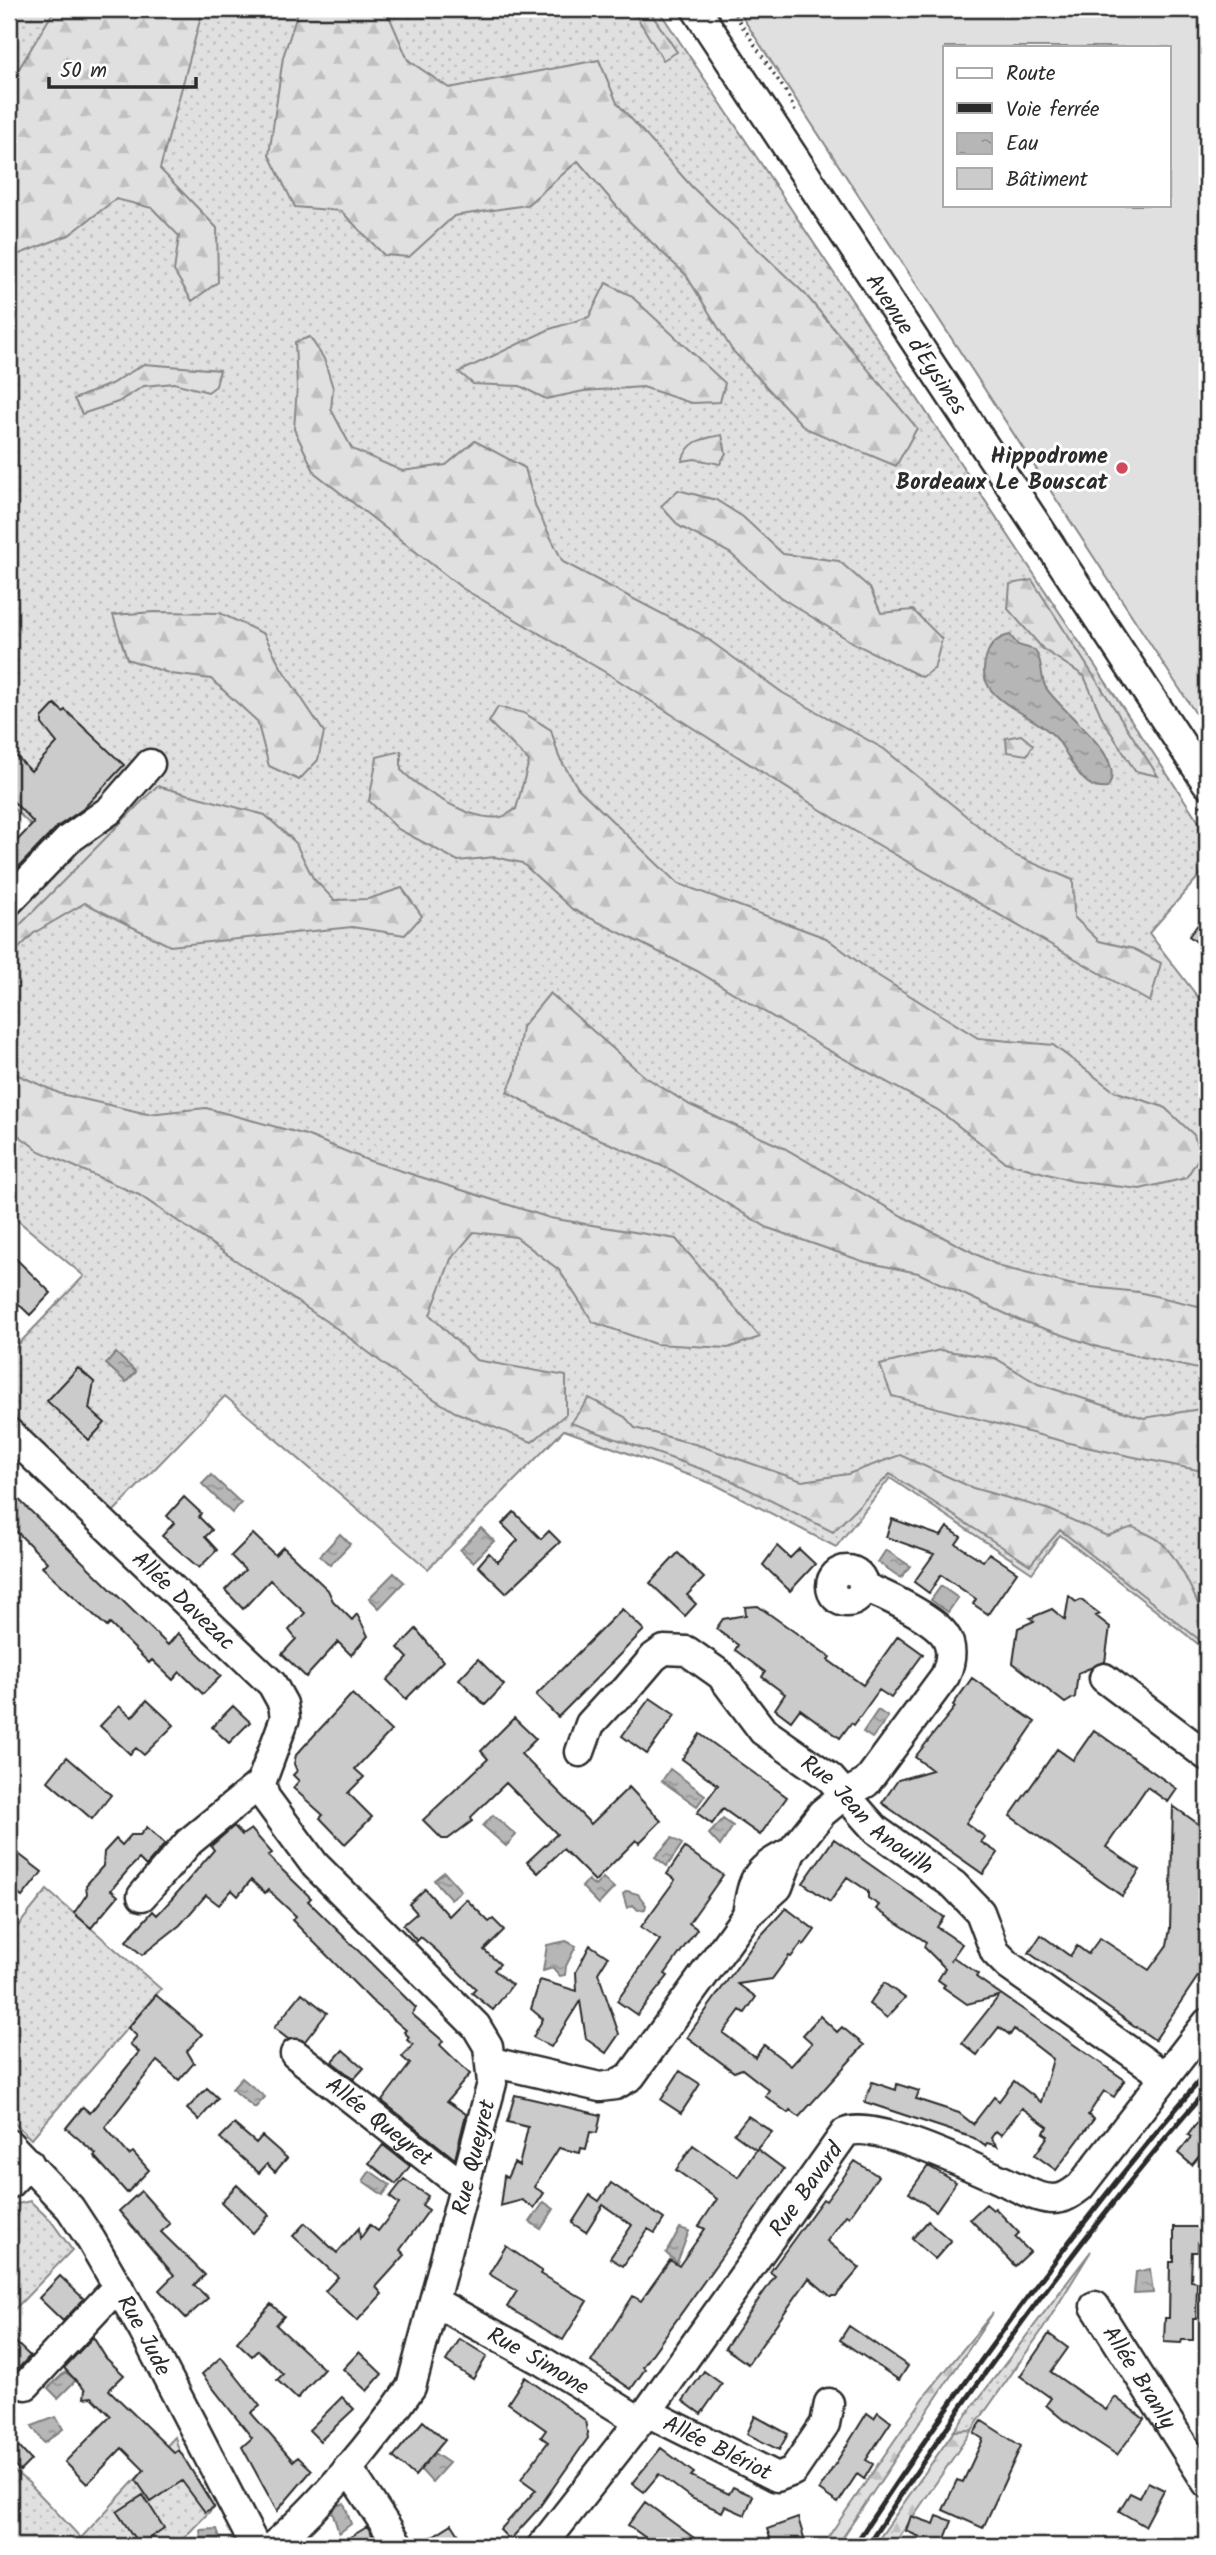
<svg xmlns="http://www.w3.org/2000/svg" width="1216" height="2555" font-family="Kalam,sans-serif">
<defs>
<pattern id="grass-dots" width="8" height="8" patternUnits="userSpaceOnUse" patternTransform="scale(1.75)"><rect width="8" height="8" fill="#e0e0e0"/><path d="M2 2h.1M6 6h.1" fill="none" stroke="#c0c0c0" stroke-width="1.8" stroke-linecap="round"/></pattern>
<pattern id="forest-firs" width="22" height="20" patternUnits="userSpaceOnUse" patternTransform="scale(1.75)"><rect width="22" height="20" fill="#e0e0e0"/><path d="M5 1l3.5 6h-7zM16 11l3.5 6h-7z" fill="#c0c0c0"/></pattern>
<pattern id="water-ripples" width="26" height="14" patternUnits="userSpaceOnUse" patternTransform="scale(1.75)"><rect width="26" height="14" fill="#b6b6b6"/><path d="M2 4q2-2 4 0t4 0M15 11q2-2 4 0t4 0" fill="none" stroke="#949494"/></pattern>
</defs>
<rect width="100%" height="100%" fill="#fff"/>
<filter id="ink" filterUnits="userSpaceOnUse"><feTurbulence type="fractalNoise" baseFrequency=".0143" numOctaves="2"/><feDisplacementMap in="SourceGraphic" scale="14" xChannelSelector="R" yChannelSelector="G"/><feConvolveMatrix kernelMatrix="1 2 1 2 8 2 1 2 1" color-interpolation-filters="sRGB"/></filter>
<g filter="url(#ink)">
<path fill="url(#grass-dots)" stroke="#868686" stroke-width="2" d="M9 9H658L1207 834V867L1149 933 1207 1009V1651L1060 1535 1032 1573 890 1478 836 1547 716 1485 564 1430 428 1569 225 1396 113 1512 9 1412V1354L84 1276 9 1213V923L68 861 9 804Z
M47 1890 161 1989 31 2139 9 2118V1937Z
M30 2201 51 2221 72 2250 10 2314 9 2206Z
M1091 2251 1043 2329 972 2430 954 2431Z
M175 2437 179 2450 214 2507 176 2546H9V2467L29 2483 81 2538Z"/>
<path fill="url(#forest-firs)" stroke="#868686" stroke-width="2" d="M55 9H203L160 169 217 228 218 282 192 301 174 271 179 236 152 208 116 199 69 235 9 258V85Z
M299 9H386L408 60 449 88 599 60 617 103 692 187 805 294 917 428 896 466 805 428 732 350 686 275 630 222 578 161 527 205 454 216 409 257 384 255 341 211 295 207 269 155 283 57Z
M632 9H648L677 52 663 60Z
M606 283 630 295 725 383 720 402 691 403 643 387 584 391 546 399 520 386 473 384 459 372 550 329 589 317Z
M310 337 324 359 333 388 331 409 352 449 402 471 446 465 475 441 525 468 536 508 563 562 699 633 783 693 884 749 1014 855 1073 880 1074 917 1099 941 1134 949 1161 963 1150 1002 851 829 610 675 462 588 315 473 294 429 297 387 295 342Z
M144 364 220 370 216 386 208 392 174 383 144 386 118 402 82 414 74 399 111 384Z
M722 435 726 453 720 464 695 459 682 461C689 440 701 439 722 435Z
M678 490 716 500 743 517 783 554 839 561 870 588 881 613 913 610 942 639 934 669 922 677 855 644 780 597 730 553 679 526 661 506Z
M1032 580 1158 776 1135 771 1103 720 1084 676 1043 649 1008 609 1010 584Z
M155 612 220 613 264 634 282 669 324 732 318 760 299 780 269 766 257 721 211 679 171 674 127 659 113 615Z
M498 707 524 713 551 730 559 757 578 788 677 883 826 938 869 970 978 1038 1053 1045 1114 1091 1164 1107 1194 1135 1200 1156 1186 1178 1140 1189 1072 1181 1005 1162 938 1110 826 1049 697 971 572 909 522 863 495 857 458 861 398 829 369 801 377 757 401 751V770C421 790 471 822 501 817 506 816 512 811 516 809L529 761 489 722Z
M1021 735 1033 745 1027 755 1007 752 1006 738Z
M157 786 265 815 295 842 313 878 334 900 368 899 402 888 422 916 405 935 352 927 170 946 85 903 34 933 9 958V936Z
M550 993 644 1076 690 1105 784 1148 902 1216 1001 1267 1073 1285 1138 1292 1207 1308V1371L1101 1348 1019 1320 918 1273 865 1262 768 1228 671 1170 569 1126 507 1092 515 1074 522 1027Z
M9 1071 61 1094 148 1114 206 1108 306 1135 367 1160 550 1218 676 1239 760 1337 728 1348 655 1344 593 1322 559 1270 516 1237 474 1232 451 1259 430 1315 476 1360 566 1376V1414L532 1442 455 1412 410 1384 339 1330 139 1195 39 1151 9 1128Z
M940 1350 995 1358 1038 1384 1144 1418 1207 1408V1472L1081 1446 892 1396 880 1365Z
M589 1398 625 1417 635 1428 698 1445 802 1481 848 1474 900 1455 973 1488 1050 1510 1107 1536 1133 1527C1142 1532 1155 1536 1162 1543 1180 1561 1207 1615 1207 1640L1201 1641 1060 1530 1030 1565 890 1474 833 1532 724 1477 571 1423Z
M993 2313 837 2546H822L927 2393Z
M972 2430 893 2546H874L954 2431Z"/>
<path fill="#e0e0e0" stroke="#868686" stroke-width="2" fill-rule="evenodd" d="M737 9H1207V731ZM945 47H1169V205H945Z"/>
<path fill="url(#water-ripples)" stroke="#7e7e7e" stroke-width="2" d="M1010 635 1018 645 1035 650C1044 665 1040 675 1045 686 1057 710 1131 757 1107 788 1080 792 1070 754 1056 738 1033 711 969 701 987 655 990 644 999 637 1010 635Z
M116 1353 136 1372 126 1382 106 1364Z
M211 1475 241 1503 232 1513 202 1484Z
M481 1528 494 1541 473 1562 460 1550Z
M340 1534 350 1544 330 1565 320 1556Z
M886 1550 910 1566 901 1578 878 1562Z
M394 1573 404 1582 379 1608 369 1598Z
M941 1586 958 1598 948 1612 931 1600Z
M878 1710 888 1717 872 1738 863 1732Z
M670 1769 705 1795 697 1806 662 1781Z
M493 1815 516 1835 506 1846 483 1826Z
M723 1819 733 1826 720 1846 709 1834Z
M672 1838 682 1844 667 1866 655 1857Z
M444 1872 461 1891 451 1899 434 1880Z
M603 1878 614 1888 599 1904 582 1887 588 1880 595 1886Z
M627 1891 638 1894 646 1905 645 1909 638 1910 633 1905 627 1908 623 1894Z
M566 1941 576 1946 566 1966 565 1975 560 1976 553 1968 543 1971 547 1945Z
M242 2078 265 2097 255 2108 232 2089Z
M370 2171 390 2185 383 2195 363 2181Z
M544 2202 554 2209 541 2229 530 2222Z
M680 2228 689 2231 677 2263 666 2253Z
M1150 2269 1153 2293 1134 2294 1136 2272Z
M65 2372 76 2380 58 2398 48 2388Z
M56 2417 63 2429 44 2443 32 2426Z
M434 2453 449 2463 432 2482 420 2469Z
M344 2503 351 2524 339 2533 331 2508Z
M217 2529 223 2546H202L200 2530Z"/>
<path fill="#cbcbcb" stroke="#2b2b2b" stroke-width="2" d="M55 704 63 712 65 710 124 765 83 809 57 827 9 877V849L34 823 9 797V749L31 771 57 743 42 724V718Z
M1207 913V950L1189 936Z
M9 1252 51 1293 30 1315 9 1295Z
M78 1368 94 1382 89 1409 105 1423 89 1440 47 1401Z
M9 1490 168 1645 178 1633 221 1676 203 1694 180 1672 173 1680 152 1660 149 1663 110 1624 107 1627 42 1567 47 1562 9 1524Z
M184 1497 201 1513 199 1517 212 1530 205 1537 217 1550 199 1568 162 1536 174 1523 167 1516Z
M514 1512 541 1539 549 1531 560 1542 506 1593 478 1566 489 1553 498 1562 518 1540 502 1524Z
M892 1519 941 1536 947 1527 961 1537 956 1544 983 1561 989 1553 1017 1572 988 1614 973 1604 976 1599 941 1575 929 1593 914 1582 934 1554 886 1537Z
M253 1534 275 1555 283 1547 328 1590 333 1601 352 1620 357 1614 368 1636 351 1655 338 1642 306 1677 282 1654 296 1639 289 1630 305 1613 270 1580 243 1609 225 1590 245 1570 231 1556Z
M777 1546 790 1558 799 1549 815 1564 790 1591 763 1565Z
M678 1553 704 1578 687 1595 696 1604 685 1616 650 1583Z
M1069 1596 1076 1602 1081 1600 1100 1614 1096 1616 1110 1627 1105 1662 1078 1673 1075 1697 1065 1703 1013 1663 1018 1628 1034 1621 1030 1618 1052 1609 1065 1620Z
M758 1606 830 1657 828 1660 863 1685 898 1636 923 1654 891 1698 879 1690 854 1725 851 1723 840 1738 800 1709 791 1721 775 1709 785 1694 762 1677 765 1672 735 1650 738 1645 716 1629 723 1619 746 1615 745 1607Z
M622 1609 644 1630 558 1717 536 1695Z
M416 1629 443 1661 406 1699 387 1680 408 1658 398 1648Z
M478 1659 504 1685 485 1705 459 1679Z
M972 1678 1035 1722 966 1823 985 1837 981 1842 998 1853 983 1874 882 1803 898 1780 932 1770 915 1757 955 1707 953 1705Z
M352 1694 391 1731 355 1769 364 1777 348 1793 372 1817 345 1844 320 1818 323 1815 293 1788 299 1781 293 1775 297 1771 294 1764 296 1755Z
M650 1698 675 1715 647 1754 622 1736Z
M147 1700 174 1725 144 1755 136 1748 130 1754 100 1726 119 1706 132 1717Z
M233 1706 250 1722 229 1743 212 1727Z
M514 1718 536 1739 521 1754 591 1824 629 1787 661 1821 639 1843 636 1840 595 1881 563 1849 538 1873 527 1862 557 1834 506 1783 471 1817 472 1821 448 1839H442L423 1820 488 1759 481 1751Z
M1094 1730 1177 1789 1168 1802 1147 1787 1106 1847 1140 1870 1122 1896 1010 1816 1057 1749 1073 1760Z
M700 1734 787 1797 760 1835 723 1809 712 1824 697 1813 718 1785 682 1759Z
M67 1757 111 1795 92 1819 48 1781Z
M1173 1806 1207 1830V1963L1155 2040 1029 1953 1041 1935 1070 1956 1077 1946 1088 1954 1100 1938 1149 1970 1167 1945 1170 1929Z
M234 1826 242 1835 251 1829 272 1853 268 1856 311 1898 308 1901 416 2008 412 2014 443 2041 440 2045 470 2074 447 2101 466 2114 455 2159 382 2101 410 2064 402 2057 413 2045 407 2040 409 2037 404 2032 406 2030 371 2000 292 1920 296 1916 268 1890 265 1893 251 1880 238 1896 232 1890 219 1905 206 1895 180 1925 142 1955 126 1941 153 1911 157 1915 171 1900 214 1850 211 1846Z
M147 1827 165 1844 146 1866 139 1859 128 1870 111 1890 118 1896 91 1928 74 1913 87 1894 86 1885 103 1866 104 1852 116 1839 122 1845 131 1835H140Z
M834 1839 944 1917 937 1927 962 1944 950 1961 953 1957 978 1974 976 1977 1125 2080 1114 2097 1104 2091 1088 2115 1094 2119 1056 2170 1035 2155 1048 2136 1043 2133 1048 2127 1022 2108 1001 2135 996 2131 991 2138 997 2146 987 2143 985 2146 974 2138 865 2102 872 2082 896 2090 897 2084 919 2091 916 2099 959 2113 973 2124 994 2097 999 2101 1014 2081 1041 2102 1053 2059 1014 2029 1010 2035 999 2027 977 2055 962 2043 999 1996 967 2004 943 1987 945 1985 938 1980 945 1968 924 1947 926 1942 876 1909 879 1905 868 1898V1891L847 1877 830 1902 803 1883Z
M685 1848 723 1875 689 1923 697 1929 665 1974 668 1976 637 2015 617 2001 660 1940 641 1927 675 1880 667 1874Z
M16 1852 42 1872 22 1897 9 1887V1861Z
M425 1889 449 1916 466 1899 489 1922 493 1919 504 1930 484 1950 500 1964 494 1970 512 1985 493 2010 472 1993 476 1989 436 1950 421 1937 417 1941 403 1925 417 1913 409 1904Z
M786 1908 815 1930 804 1945 802 1943 791 1957 789 1956 772 1979 738 1984 756 1997 745 2013 740 2010 723 2033 755 2057 764 2045 791 2066 812 2043 803 2035 820 2016 837 2032 842 2027 864 2045 799 2117 790 2110 788 2113 765 2096 769 2090 742 2069 734 2072 687 2037 755 1942Z
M590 1945 608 1957 598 1973 619 2034 606 2053 586 2039 580 2001 551 2047 533 2037 543 2019 531 2009 540 1980 577 1991 576 1972Z
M884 1983 905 1998 887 2018 869 2004Z
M302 1993 327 2013 305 2041 288 2039 274 2028Z
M156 1995 202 2034 187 2051 194 2063 179 2080 157 2061 105 2127 129 2155 133 2152 149 2170 127 2193 94 2156 96 2154 66 2128 83 2107 90 2113 139 2052 130 2044 137 2036 128 2028Z
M343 2050 364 2068 354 2079 332 2062Z
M680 2071 700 2084 681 2113 661 2100Z
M207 2088 218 2098 199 2120 187 2109Z
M515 2095 601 2115 597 2133 590 2132 586 2149 581 2148 580 2153 559 2148 534 2187 544 2193 534 2208 522 2200 500 2206 504 2176 507 2178 514 2163 519 2166 528 2127 507 2122Z
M748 2116 772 2132 756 2150 734 2134Z
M1207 2118V2152L1205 2149 1192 2165 1178 2153 1191 2137 1188 2135 1197 2123 1201 2126Z
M234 2124 256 2143 262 2136 287 2158 275 2172 267 2164 259 2173 220 2138Z
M383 2145 410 2166 396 2184 369 2163Z
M693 2145 738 2177 757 2149 784 2169 643 2367 645 2369 631 2389 591 2362 633 2296 641 2301 670 2260 679 2266 705 2229 699 2226 717 2199 676 2170Z
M855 2161 878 2176 849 2217 846 2215 827 2241 860 2268 836 2296H830L809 2278 748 2364 725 2348 775 2276 770 2272 823 2199 826 2201Z
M928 2166 956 2182 936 2211 909 2193Z
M404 2179 428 2196 422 2205 429 2210 400 2250 405 2255 376 2287 382 2294 357 2321 325 2291 338 2277 293 2236 305 2223 337 2253 359 2228 360 2239 370 2225 378 2231 399 2204 390 2197Z
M611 2183 664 2219 655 2233 648 2229 623 2266 610 2258 632 2225 603 2205 586 2232 572 2223 590 2195 599 2201Z
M237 2185 269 2215 253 2233 221 2202Z
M141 2191 170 2224 161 2232 205 2275 194 2285 208 2298 186 2318 159 2290 174 2275 119 2211Z
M986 2204 993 2210 995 2208 1019 2233 1015 2237 1030 2252 1015 2266 970 2219Z
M928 2221 951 2241 935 2259 912 2239Z
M1174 2227H1198V2252H1192L1191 2281 1197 2282 1196 2319H1193V2340H1182L1181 2343 1164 2342 1165 2318H1169L1170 2262H1174Z
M506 2246 542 2271 540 2274 587 2301 563 2340 507 2307 517 2291 489 2274Z
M60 2276 84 2299 63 2321 39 2298Z
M271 2304 284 2316 276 2325 324 2369 297 2399 277 2380 283 2374 258 2350 252 2356 237 2342Z
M849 2326 908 2366 899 2380 840 2340Z
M1049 2334 1068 2348 1051 2372 1106 2410 1115 2397 1144 2419 1117 2455 1061 2418 1046 2405 1051 2398 1020 2376Z
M9 2336 30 2356 13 2374 9 2393Z
M93 2337 106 2358 124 2375 109 2390 174 2453 179 2450 214 2507 205 2512 182 2481 151 2502 136 2480 144 2470 122 2448 87 2484 65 2462 111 2416 92 2397 84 2398 85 2390 64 2368Z
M460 2339 487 2356 473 2379 446 2361Z
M359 2352 382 2374 367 2391 343 2369Z
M221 2357 260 2406 251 2413 293 2461 298 2457 312 2470 277 2511 242 2447 252 2438 202 2374Z
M704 2371 722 2384 701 2414 683 2401Z
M525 2377 585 2420 588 2438 538 2509 510 2540 500 2530 536 2490 521 2479 548 2442 541 2437 546 2430 508 2403Z
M342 2397 354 2409 320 2441 309 2430Z
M878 2412 891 2422 866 2460 873 2464 864 2479 857 2474 838 2503 819 2490 867 2413 874 2418Z
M755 2416 788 2434 779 2450 747 2434Z
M423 2421 445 2440 415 2476 393 2457Z
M982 2421 1021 2446 983 2528 943 2510 957 2480 963 2482 983 2439 974 2433Z
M19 2447 31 2460 20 2471 9 2460Z
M661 2448 694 2473 691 2476 729 2494 733 2487 753 2496 745 2515 725 2506 722 2512 691 2498 659 2474 644 2492 632 2483Z
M1148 2482 1164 2490 1145 2526 1119 2511 1130 2493 1140 2498Z
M143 2495 164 2528 139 2545 117 2512Z
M645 2502 705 2546H657L628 2525Z
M911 2516 934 2524 937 2516 952 2521 942 2546H914L920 2537 906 2531Z
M798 2518 805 2541 789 2546H773L767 2529Z
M452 2524 466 2546H417Z
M367 2527 379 2546H335Z"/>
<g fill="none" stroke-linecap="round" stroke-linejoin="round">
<g stroke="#2b2b2b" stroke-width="33">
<g id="minor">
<path id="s1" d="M696 9 1207 783"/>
<path d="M9 901 69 839 110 810 150 764"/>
<path id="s2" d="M9 1433 272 1684 283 1704 285 1718 261 1783 265 1797 315 1865 476 2026 488 2046 492 2083 411 2387C375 2440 322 2504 273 2546"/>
<circle cx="847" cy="1586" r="16"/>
<path d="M1104 1678 1207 1756"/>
<path id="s3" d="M580 1752 590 1724 611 1701 625 1691 654 1657 664 1650 687 1651 721 1675 763 1731 830 1778 876 1830 954 1885 980 1912 995 1952 1009 1966 1166 2077"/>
<path d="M142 1896 189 1842 261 1783"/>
<path d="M747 1915C753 1875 756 1870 791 1852"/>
<path id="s4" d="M295 2054 465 2188"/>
<path d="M492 2062 600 2087 615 2085 631 2076 747 1915 778 1887 791 1852 822 1813 845 1794 866 1783 945 1676C951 1662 954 1647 944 1634 931 1617 884 1594 863 1587"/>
<path id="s5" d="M9 2144 70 2208 91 2240 143 2330 255 2546"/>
<path d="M9 2184 29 2163"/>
<path id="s6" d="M435 2302 542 2361 640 2421"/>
<path id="s7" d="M1095 2306 1207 2483"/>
<path d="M26 2385 118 2286"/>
<path id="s8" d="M647 2412 777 2477 793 2471 825 2424 829 2403"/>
<path d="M348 2468 399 2546"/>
<path id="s9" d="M542 2546 647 2412 845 2133C872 2119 972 2167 1001 2180 1018 2187 1042 2203 1061 2198 1069 2196 1074 2191 1080 2187L1207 2023"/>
</g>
</g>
<path stroke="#2b2b2b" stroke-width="3.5" stroke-dasharray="2 5" stroke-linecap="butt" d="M731 9 788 95 797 116
M1200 805 1207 815"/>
<use href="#minor" stroke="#fff" stroke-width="28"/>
<path stroke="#2b2b2b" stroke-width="5" d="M854 2546C962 2381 1078 2222 1207 2072
M867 2546C971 2387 1083 2233 1207 2089"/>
</g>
</g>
<circle fill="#d1495b" stroke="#fff" stroke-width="2.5" cx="1122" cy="468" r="7"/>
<g text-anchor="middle" stroke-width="6" stroke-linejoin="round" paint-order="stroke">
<g font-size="23" fill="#2b2b2b" stroke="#fff">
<text dy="8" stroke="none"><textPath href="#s1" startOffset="401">Avenue d'Eysines</textPath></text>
<text dy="8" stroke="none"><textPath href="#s2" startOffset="242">Allée Davezac</textPath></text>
<text dy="8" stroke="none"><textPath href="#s3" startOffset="404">Rue Jean Anouilh</textPath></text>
<text dy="8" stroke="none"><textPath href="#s4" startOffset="108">Allée Queyret</textPath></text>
<text transform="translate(473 2157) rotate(-76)" y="8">Rue Queyret</text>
<text dy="8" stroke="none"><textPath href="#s9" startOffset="444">Rue Bavard</textPath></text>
<text dy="8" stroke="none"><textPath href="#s5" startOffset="236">Rue Jude</textPath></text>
<text dy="8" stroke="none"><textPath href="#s6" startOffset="119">Rue Simone</textPath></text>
<text dy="8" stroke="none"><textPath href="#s7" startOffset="84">Allée Branly</textPath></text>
<text dy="8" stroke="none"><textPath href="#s8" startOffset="79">Allée Blériot</textPath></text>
</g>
<g font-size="23" font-weight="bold" fill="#2b2b2b" stroke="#fff" text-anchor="end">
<text x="1108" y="463">Hippodrome<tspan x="1108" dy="26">Bordeaux Le Bouscat</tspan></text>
</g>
</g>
<rect width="1216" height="2555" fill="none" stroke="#fff" stroke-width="35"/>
<rect x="18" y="18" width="1181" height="2520" fill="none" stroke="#2b2b2b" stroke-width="2.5" filter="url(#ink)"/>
<rect x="943" y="46" width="228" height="161" fill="#ffffff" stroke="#aaaaaa" stroke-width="2"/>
<rect x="957" y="68" width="35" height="10" fill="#ffffff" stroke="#aaaaaa" stroke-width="2"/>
<text x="1006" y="80" font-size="21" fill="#2b2b2b">Route</text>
<rect x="957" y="103" width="35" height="10" fill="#2b2b2b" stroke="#aaaaaa" stroke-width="2"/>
<text x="1006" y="116" font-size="21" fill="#2b2b2b">Voie ferrée</text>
<rect x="957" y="133" width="35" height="21" fill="url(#water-ripples)" stroke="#aaaaaa" stroke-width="2"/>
<text x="1006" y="150" font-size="21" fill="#2b2b2b">Eau</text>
<rect x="957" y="168" width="35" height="21" fill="#cbcbcb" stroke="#aaaaaa" stroke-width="2"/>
<text x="1006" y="186" font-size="21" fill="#2b2b2b">Bâtiment</text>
<path d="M49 77v10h147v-10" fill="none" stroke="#2b2b2b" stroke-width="3.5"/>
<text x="60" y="77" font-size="21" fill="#2b2b2b" stroke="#ffffff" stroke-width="5" paint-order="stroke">50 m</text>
</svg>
